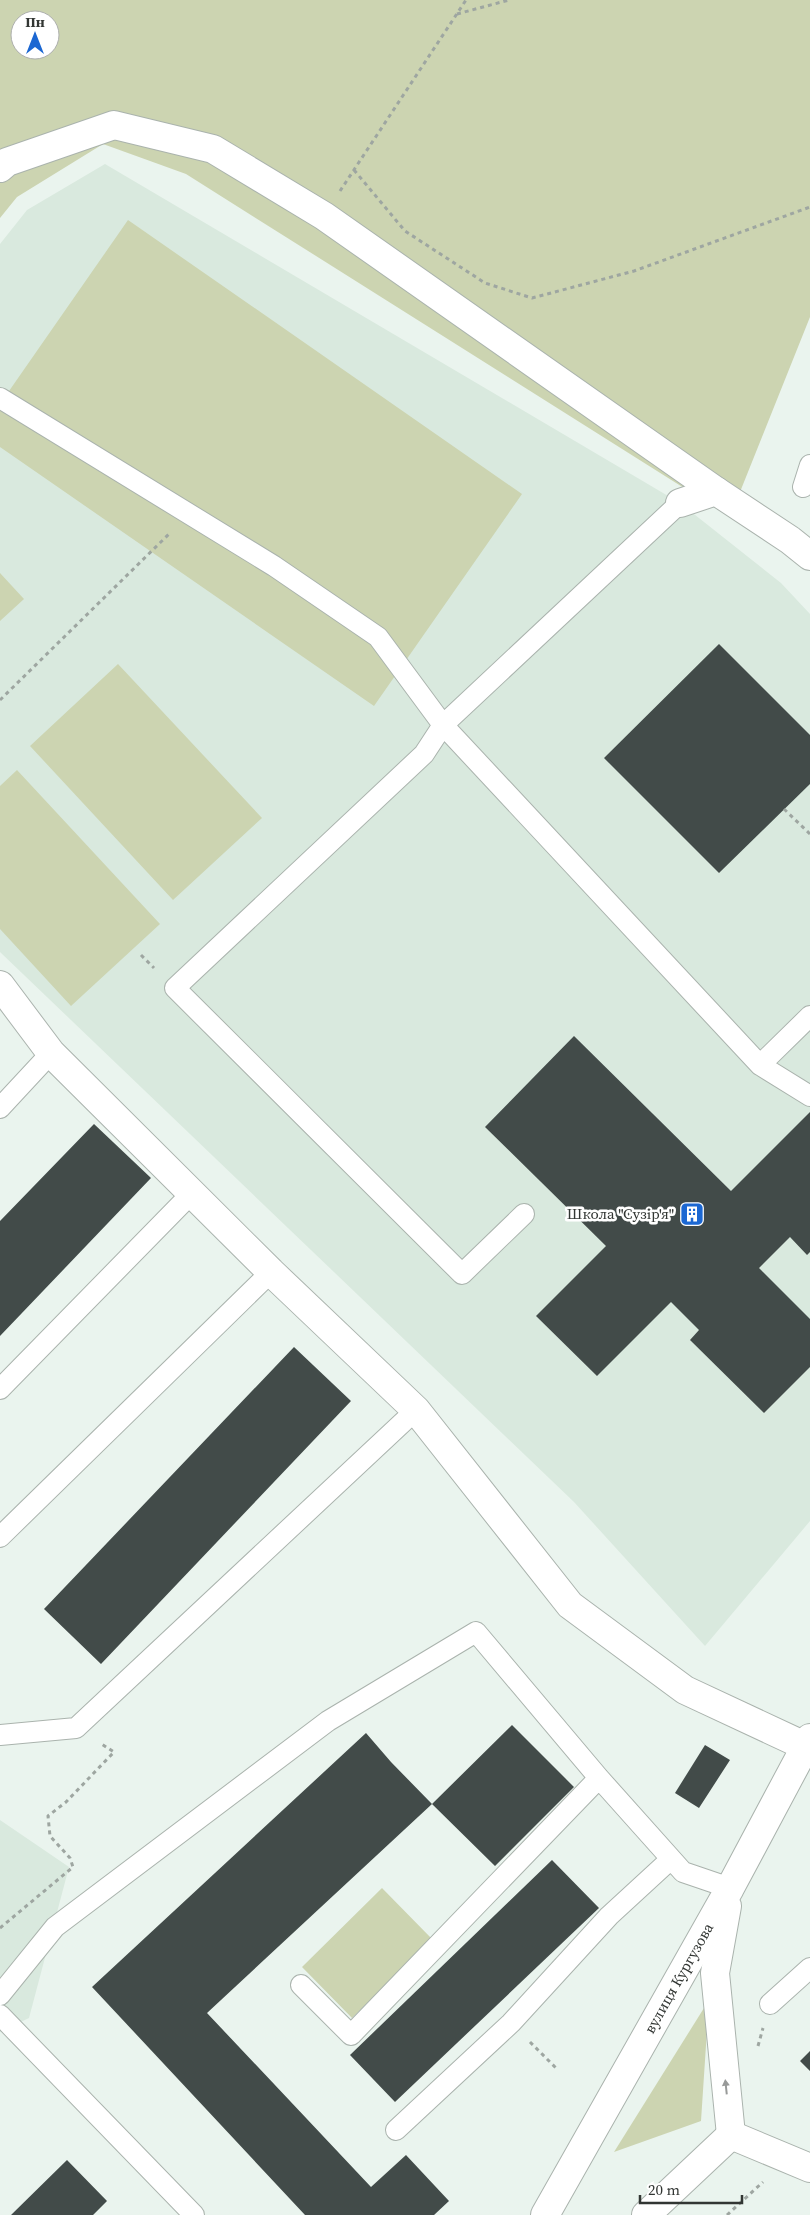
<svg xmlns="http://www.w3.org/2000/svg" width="810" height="2215" font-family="'Source Serif 4',serif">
<rect width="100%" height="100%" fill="#eaf4ee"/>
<path fill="#d9e9de" d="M105 164 680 503 781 583 810 614V1521L705 1646 574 1502 0 952V244L27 210Z
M0 1820 69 1867 29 2018 0 2032Z"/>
<path fill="#ccd4b1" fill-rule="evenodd" d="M0 0H810V317L730 517 186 174 103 144 17 197 0 218ZM20 20H50V50H20Z
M128 220 522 494 374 706 0 447V404Z
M0 573 24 599 0 621Z
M118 664 262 818 173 900 30 746Z
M17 770 160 924 71 1006 0 929V786Z
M382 1888 432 1939 352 2018 302 1967Z
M709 2000 701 2121 614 2152Z"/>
<path fill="#424b49" d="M719 644 810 735V784L719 873 604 758Z
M574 1036 731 1191 810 1112V1252L807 1255 790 1237 759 1268 810 1319V1367L764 1413 690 1340 699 1330 671 1302 597 1376 536 1316 606 1246 485 1127Z
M94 1124 151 1178 0 1336V1221Z
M294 1347 351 1401 101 1664 44 1609Z
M512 1725 574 1787 495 1866 432 1804Z
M366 1733 391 1762 432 1804 207 2013 371 2187 406 2155 449 2201 434 2215H305L92 1987Z
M705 1745 730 1760 699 1808 675 1793Z
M552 1860 599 1908 395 2102 350 2055Z
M810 2051V2071L800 2061Z
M67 2160 107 2201 93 2215H11Z"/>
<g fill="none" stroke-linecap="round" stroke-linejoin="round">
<g stroke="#aab3ad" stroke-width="22">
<path id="lane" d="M0 398 274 566 378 637 443 725 760 1065 810 1096
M803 487 810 465
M760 1065 810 1016
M0 1108 51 1053
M524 1214 462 1274 175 988 424 754 443 725 680 503
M0 1389 192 1193
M0 1537 271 1272
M0 1735 76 1728 416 1410
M301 1985 351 2035 599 1778 683 1872 730 1888
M0 1995 55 1927 328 1721 476 1632 599 1778
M770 2004 810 1968
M0 2015 194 2215
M396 2130 511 2023 609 1916 671 1859"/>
</g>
<g stroke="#aab3ad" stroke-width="30">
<g id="street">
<path d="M0 168 7 162 114 125 213 149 324 216 716 491"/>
<path d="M680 503 716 491 790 540 810 556"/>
<path d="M0 985 51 1053 271 1272 416 1410 570 1605 685 1690 805 1746"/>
<path d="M727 1906 715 1973 731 2135"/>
<path d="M731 2135 810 2168"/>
<path id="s1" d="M545 2215 730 1888 810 1738"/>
<path d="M646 2215 731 2135"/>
</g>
</g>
<path stroke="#9ea6a1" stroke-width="3" stroke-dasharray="4 4" stroke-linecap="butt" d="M457 14 509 0
M354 170 405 231 485 283 532 298 634 271 810 207
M340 191 466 0
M0 700 170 533
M784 809 810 834
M141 955 154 968
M0 1928 73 1867 70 1858 50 1836 48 1816 66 1802 114 1752 100 1743
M530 2042 556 2068
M758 2046 763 2028
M727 2215 763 2182"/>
<use href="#lane" stroke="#fff" stroke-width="20"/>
<use href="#street" stroke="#fff" stroke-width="28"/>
</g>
<defs><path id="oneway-solid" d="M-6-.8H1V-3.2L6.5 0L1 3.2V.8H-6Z" transform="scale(1.25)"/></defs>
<use fill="#989a99" href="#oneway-solid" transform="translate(726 2087) rotate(-96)"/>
<defs>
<g id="building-square" transform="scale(1.25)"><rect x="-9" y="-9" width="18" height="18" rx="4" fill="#1b67d2" stroke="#fff"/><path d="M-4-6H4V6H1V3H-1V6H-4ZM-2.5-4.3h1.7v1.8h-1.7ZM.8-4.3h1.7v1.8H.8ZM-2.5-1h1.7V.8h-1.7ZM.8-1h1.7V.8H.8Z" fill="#fff"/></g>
</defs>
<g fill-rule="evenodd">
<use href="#building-square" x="692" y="1214"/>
</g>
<g text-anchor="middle" stroke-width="5" stroke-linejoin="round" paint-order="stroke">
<g font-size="15" fill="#323633" stroke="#fff" text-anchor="end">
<text x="674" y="1219">Школа "Сузір'я"</text>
</g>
<g font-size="15" fill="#323633" stroke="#fff">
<text dy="5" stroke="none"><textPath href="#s1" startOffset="272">вулиця Кургузова</textPath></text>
</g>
</g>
<g transform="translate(35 35)"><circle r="24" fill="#ffffff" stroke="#adafad"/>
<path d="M0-4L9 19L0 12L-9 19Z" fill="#1b67d2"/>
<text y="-8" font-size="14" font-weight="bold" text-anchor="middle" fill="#323633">Пн</text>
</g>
<path d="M640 2195v8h102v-8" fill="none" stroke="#323633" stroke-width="2.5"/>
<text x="648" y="2195" font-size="15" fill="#323633" stroke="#ffffff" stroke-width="4" paint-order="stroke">20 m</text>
</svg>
